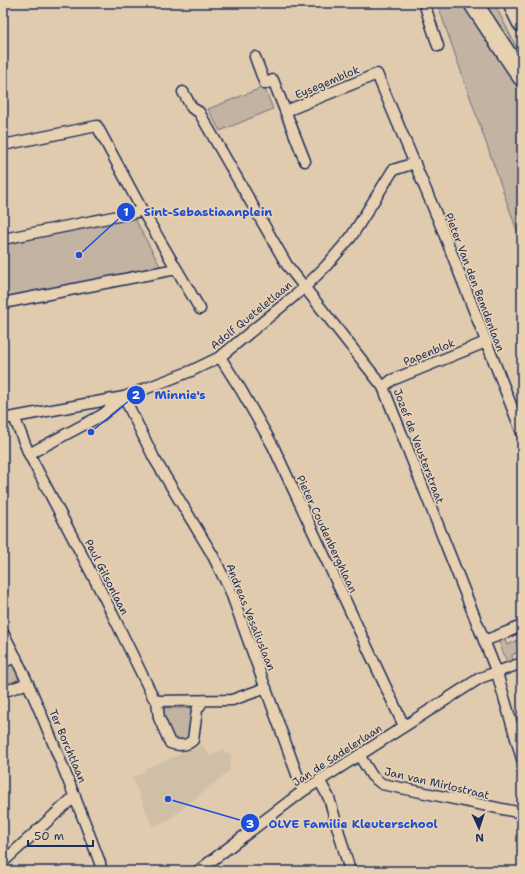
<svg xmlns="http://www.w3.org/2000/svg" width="525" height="874" font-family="'Shantell Sans',sans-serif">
<rect width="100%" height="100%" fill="#e0cbae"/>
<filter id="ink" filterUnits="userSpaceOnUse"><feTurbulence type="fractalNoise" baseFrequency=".025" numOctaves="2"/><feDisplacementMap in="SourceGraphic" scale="8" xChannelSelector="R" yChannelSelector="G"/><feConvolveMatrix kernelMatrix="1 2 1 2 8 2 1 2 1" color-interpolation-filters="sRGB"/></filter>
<g filter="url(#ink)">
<path fill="#d0bfa7" d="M202 745 211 756 222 749 226 753 228 752 231 757 229 771 166 822 152 826 132 777 145 772 144 769Z"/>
<path fill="#c2b3a2" stroke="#6e7180" d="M437 3H494L522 58V240L516 228Z
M264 87 273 109 220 131 208 109Z
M134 217 160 266 3 298V244Z
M504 638 507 645 522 639V651L512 655 513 663 508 664 498 640Z
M10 663C27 676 17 682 3 688V664Z
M163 708H194C193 721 196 737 181 741L170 737 161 710Z"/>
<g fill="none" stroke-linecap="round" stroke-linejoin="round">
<g stroke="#1b2f5e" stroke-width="13">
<path id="street" d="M424 3 438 46
M255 57 265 84 273 80 305 161
M183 92 192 108 199 112 287 265 383 387 497 673 522 759
M286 111 377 74 441 226 522 433
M3 145 97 126 142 210 200 309
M3 239 133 213 142 210
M3 303 176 269
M220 357 241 390 273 446 404 726
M383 387 392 380 486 342
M14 417 29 454 106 601 153 697 157 701 159 718 170 743C178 746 187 746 193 740L197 710 203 701
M3 419 124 397 191 371 220 357 304 288 326 266 351 237 393 170 415 163
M29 454 102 415 124 397 154 458 212 554 230 590 303 791
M3 633C24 671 40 710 56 750 71 787 86 825 100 863L101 871
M484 641 522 626
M3 662 16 657
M3 692 28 683
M157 701 232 700 266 688
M359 755 372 776 382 784 522 813
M319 780 329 798 350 871
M3 862 75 796
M198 871 303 791 480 678 522 663"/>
</g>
<g stroke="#1b2f5e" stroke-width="21">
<path id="highway" d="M473 3 522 77
M512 3 522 23"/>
</g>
<use href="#street" stroke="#e8d1b1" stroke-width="10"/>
<use href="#highway" stroke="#e8d1b1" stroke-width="18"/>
</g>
</g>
<g text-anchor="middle" stroke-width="3.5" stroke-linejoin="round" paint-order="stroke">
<g font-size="11" fill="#1b2f5e" stroke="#e8d1b1">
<text transform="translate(327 82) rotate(-23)" y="4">Eysegemblok</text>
<text transform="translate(475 282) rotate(69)" y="4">Pieter Van den Bemdenlaan</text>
<text transform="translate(251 315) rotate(-39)" y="4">Adolf Queteletlaan</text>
<text transform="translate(429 352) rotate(-22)" y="4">Papenblok</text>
<text transform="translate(419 446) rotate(69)" y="4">Jozef de Veusterstraat</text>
<text transform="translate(327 534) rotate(65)" y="4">Pieter Coudenberghlaan</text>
<text transform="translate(107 577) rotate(63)" y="4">Paul Gilsonlaan</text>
<text transform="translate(251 617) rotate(68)" y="4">Andreas Vesaliuslaan</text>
<text transform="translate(68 746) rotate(67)" y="4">Ter Borchtlaan</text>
<text transform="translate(337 755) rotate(-33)" y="4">Jan de Sadelerlaan</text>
<text transform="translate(437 783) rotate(13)" y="4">Jan van Mirlostraat</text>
</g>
</g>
<path fill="none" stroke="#1d4ed8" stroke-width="1.5" d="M79 255L126 212M91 432L136 395M168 799L250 823"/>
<g fill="#1d4ed8" stroke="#e8d1b1" stroke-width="1.5">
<circle cx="79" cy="255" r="4"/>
<circle cx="91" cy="432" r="4"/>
<circle cx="168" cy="799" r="4"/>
<circle cx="126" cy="212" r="10"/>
<circle cx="136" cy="395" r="10"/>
<circle cx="250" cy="823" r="10"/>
</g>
<g font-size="12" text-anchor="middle" font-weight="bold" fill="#fff">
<text x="126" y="216">1</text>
<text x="136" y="399">2</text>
<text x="250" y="828">3</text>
</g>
<g font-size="12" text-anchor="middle" font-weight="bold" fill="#1d4ed8" stroke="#e8d1b1" stroke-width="3.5" stroke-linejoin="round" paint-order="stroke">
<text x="208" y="216">Sint-Sebastiaanplein</text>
<text x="180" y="399">Minnie's</text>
<text x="353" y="828">OLVE Familie Kleuterschool</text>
</g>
<rect width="525" height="874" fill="none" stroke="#e8d1b1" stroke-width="16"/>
<rect x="8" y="8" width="509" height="858" fill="none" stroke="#1b2f5e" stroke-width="1.5" filter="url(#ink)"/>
<g transform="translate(479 828) rotate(177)" stroke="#e8d1b1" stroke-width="3" paint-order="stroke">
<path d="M0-3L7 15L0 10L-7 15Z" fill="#1b2f5e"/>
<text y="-6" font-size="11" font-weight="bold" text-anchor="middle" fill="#1b2f5e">N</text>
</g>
<path d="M28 840v6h65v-6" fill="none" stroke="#1b2f5e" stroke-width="2"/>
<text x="34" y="840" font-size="12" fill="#1b2f5e" stroke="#e8d1b1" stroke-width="3" paint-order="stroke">50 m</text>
</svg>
